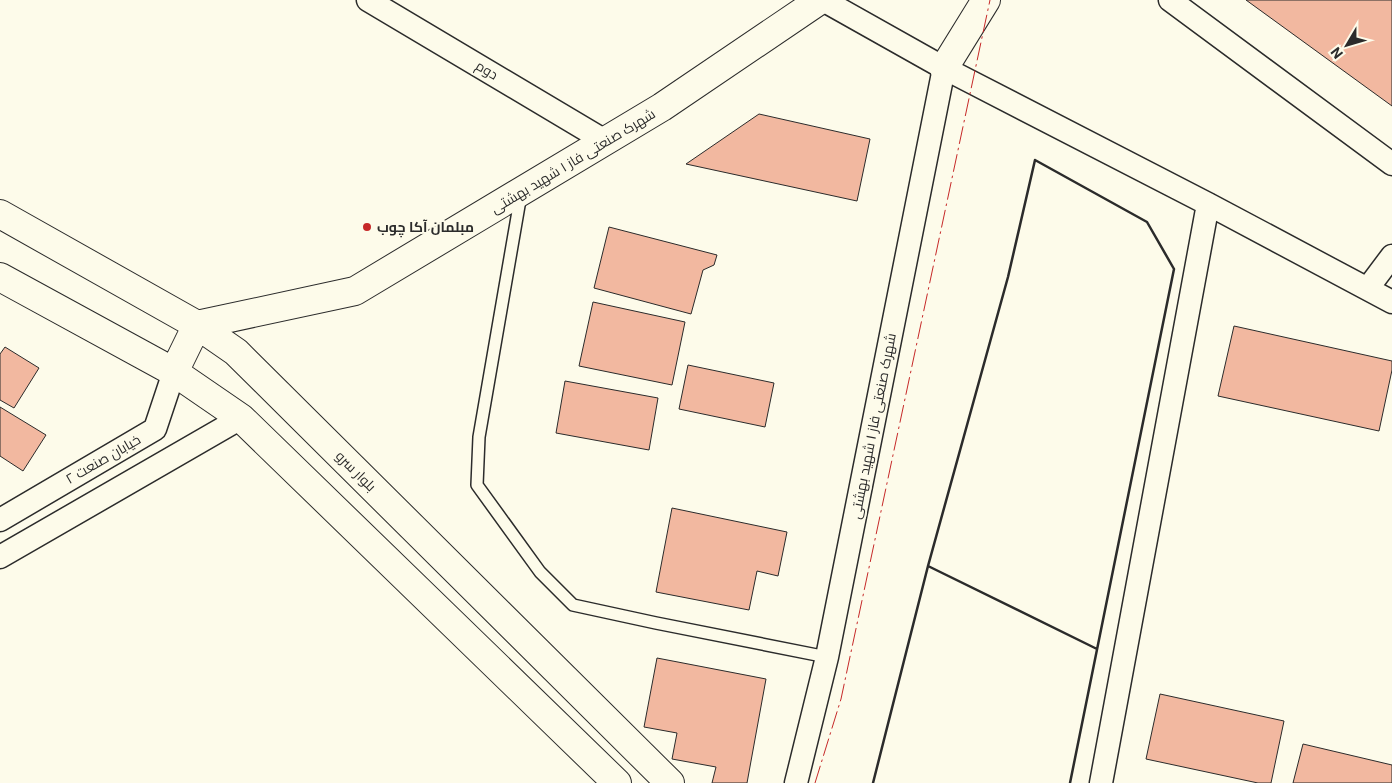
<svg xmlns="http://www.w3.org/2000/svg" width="1392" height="783" font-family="Roboto,Cairo,sans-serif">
<rect width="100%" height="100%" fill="#fdfbea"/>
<path fill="#f2b8a0" stroke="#2b2b2b" d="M1246 0H1392V106Z
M759 114 870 139 857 201 686 164Z
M609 227 717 255 714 265 703 270 691 314 594 288Z
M593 302 685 322 672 385 579 366Z
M1234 326 1392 361V370L1379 431 1218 396Z
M5 347 39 368 14 408 0 400V354Z
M688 365 774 383 765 427 679 409Z
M565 381 658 398 649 450 556 433Z
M0 407 46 435 23 471 0 456Z
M672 508 787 532 778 576 757 571 749 610 656 592Z
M657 658 766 679 747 783H712L716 767 672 759 677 733 644 727Z
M1160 694 1284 721 1271 783H1258L1146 759Z
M1303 744 1392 765V783H1293Z"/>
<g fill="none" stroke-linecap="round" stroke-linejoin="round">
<g stroke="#2b2b2b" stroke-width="14">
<path id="lane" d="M521 194 479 437 477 485 540 572 573 605 656 623 827 657"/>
</g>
<g stroke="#2b2b2b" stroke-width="25">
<path id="street" d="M368 0 605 141
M823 0 944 68 1208 204 1392 302
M1170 0 1392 164
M1368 288 1392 256
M0 520 155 429 174 372
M0 557 241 418
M796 783 827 657 944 68
M1101 783 1208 204"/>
</g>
<g stroke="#2b2b2b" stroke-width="30">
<path id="secondary" d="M944 68 986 0
M0 214 197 325 236 352 670 783
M0 277 174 372 241 418 617 783
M174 372 197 325 355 291 662 107 820 0"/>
</g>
<use href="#lane" stroke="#fdfbea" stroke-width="11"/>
<use href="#street" stroke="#fdfbea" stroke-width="22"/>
<use href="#secondary" stroke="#fdfbea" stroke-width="28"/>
<path stroke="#2b2b2b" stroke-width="2.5" d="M928 566 1097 649
M873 783 928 566 1008 277 1035 160 1147 222 1174 269 1070 783"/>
<path stroke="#c62828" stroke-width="1" stroke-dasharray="18 4 2.5 4" stroke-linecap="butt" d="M815 783 841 699 990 0"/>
</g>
<circle fill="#c62828" stroke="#fdfbea" stroke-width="2" cx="367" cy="227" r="5"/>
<g text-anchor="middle" stroke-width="4" stroke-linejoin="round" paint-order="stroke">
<g font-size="14" fill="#2b2b2b" stroke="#fdfbea">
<text transform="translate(487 70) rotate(31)" y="5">دوم</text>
<text transform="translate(573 161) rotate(-31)" y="5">شهرک صنعتی فاز ۱ شهید بهشتی</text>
<text transform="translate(873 426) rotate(-79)" y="5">شهرک صنعتی فاز ۱ شهید بهشتی</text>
<text transform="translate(103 459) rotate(-30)" y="5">خیابان صنعت ۲</text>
<text transform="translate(356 471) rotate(45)" y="5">بلوار سرو</text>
</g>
<g font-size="14" font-weight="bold" fill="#2b2b2b" stroke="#fdfbea" text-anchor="start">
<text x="377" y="232">مبلمان آکا چوب</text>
</g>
</g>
<g transform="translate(1347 45) rotate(232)" stroke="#fdfbea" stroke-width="4" paint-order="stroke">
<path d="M0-4L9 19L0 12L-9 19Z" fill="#2b2b2b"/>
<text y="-8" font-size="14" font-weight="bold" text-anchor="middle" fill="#2b2b2b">N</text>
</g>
</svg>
